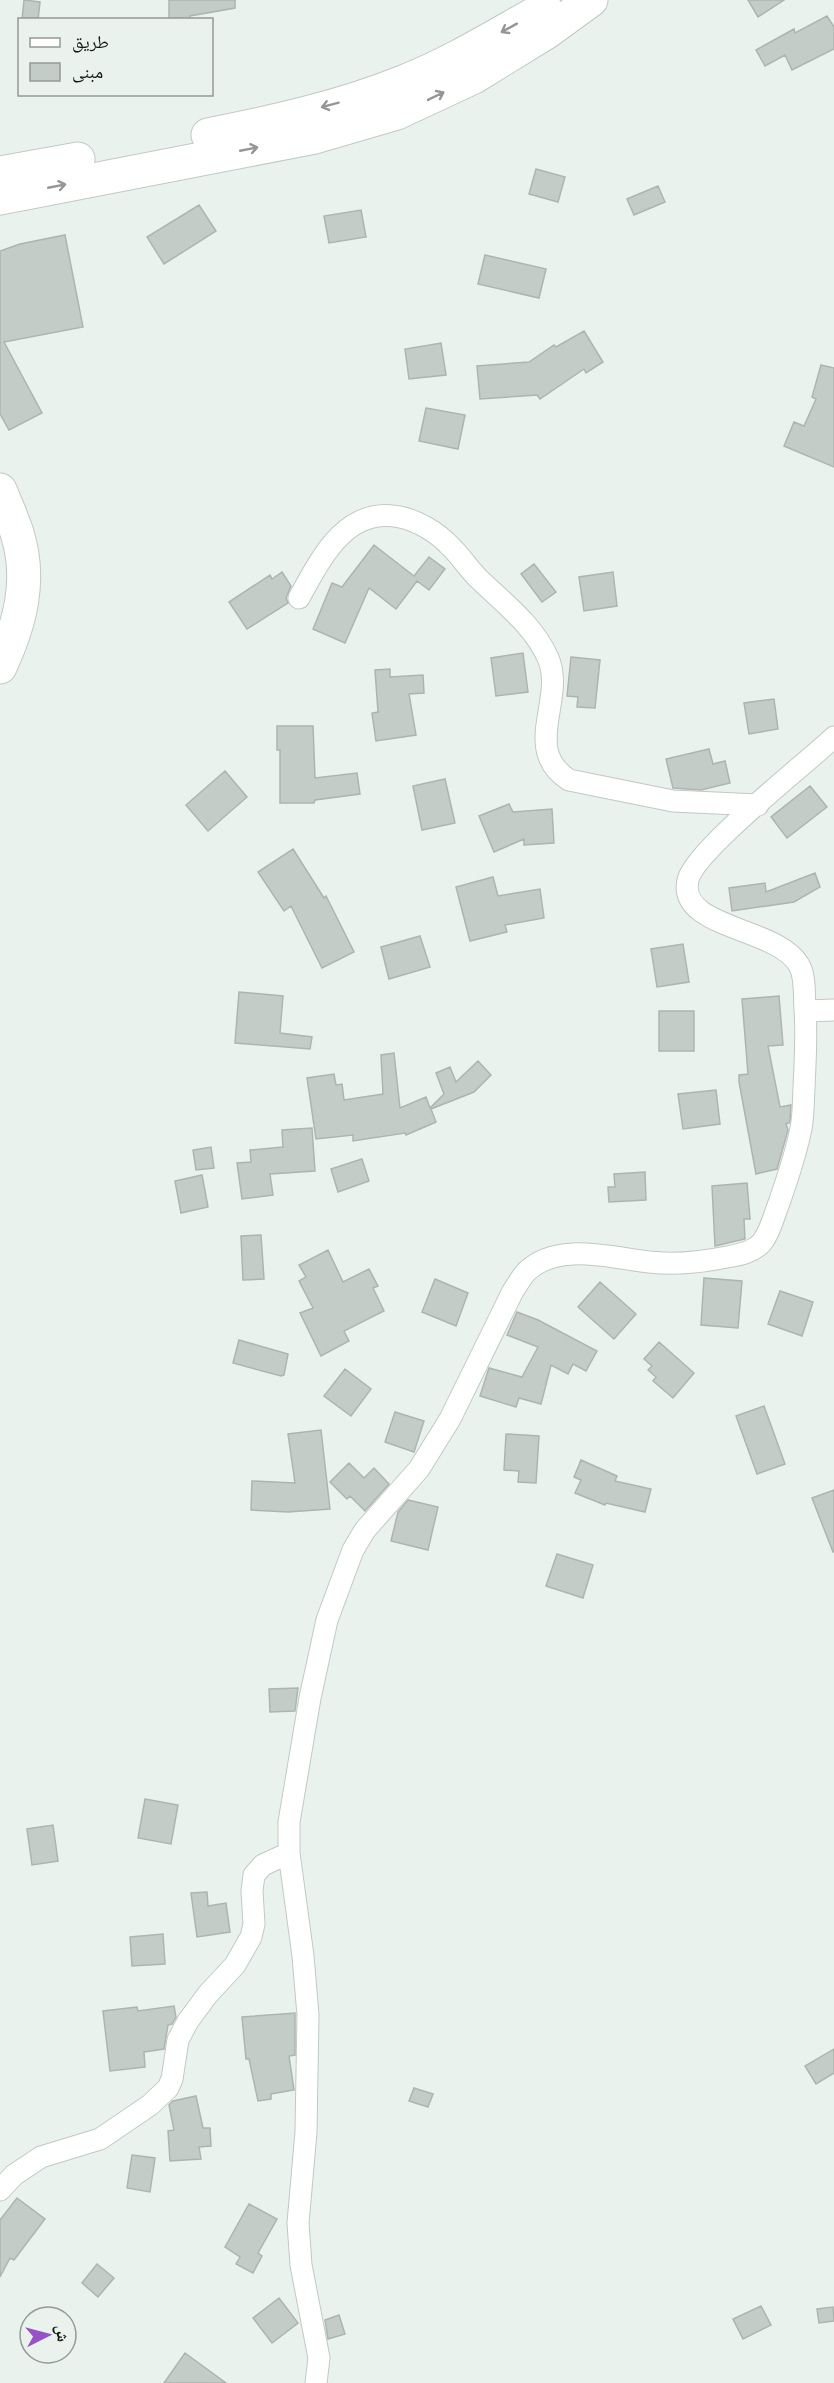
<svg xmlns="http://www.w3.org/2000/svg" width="834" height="2383" font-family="Quicksand,'Noto Naskh Arabic',sans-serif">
<rect width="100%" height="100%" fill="#eaf2ed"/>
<path fill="#c4ccc7" stroke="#adb5b0" stroke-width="1.5" d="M24 0 40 2 38 20H22Z
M169 0H235V8L190 16V19L169 20Z
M748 0H784L758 17Z
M827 16 834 27V49L792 70 785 55 765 66 756 50 794 29 795 33Z
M536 169 565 177 558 202 529 194Z
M658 186 665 202 634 215 627 199Z
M199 205 216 231 164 264 147 237Z
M361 210 366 237 329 243 324 216Z
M65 235 83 327 4 342 42 413 9 430 0 414V251L20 244Z
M485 255 546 269 539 298 478 284Z
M584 331 603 362 586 373 584 369 540 399 537 395 480 399 477 366 529 362 554 345 556 347Z
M441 343 446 375 409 379 405 349Z
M821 365 834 368V467L784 446 794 422 804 426 816 399 812 397Z
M426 408 465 415 458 449 419 441Z
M374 545 414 576 429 557 445 569 429 590 417 581 396 609 369 588 345 643 313 629 332 583 342 587Z
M534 564 556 592 542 602 521 574Z
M282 572 291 586 286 598 288 603 247 629 229 602 270 575 272 579Z
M613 572 617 606 584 611 579 577Z
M523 653 528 692 496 696 491 658Z
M571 657 600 660 595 708 577 707 578 697 567 696Z
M390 669V677L423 675 424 693 409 694 416 735 376 741 372 713 378 712 375 670Z
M774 699 778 729 749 734 744 703Z
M277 726H313L315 778 357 773 360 794 315 800 314 803H280V750H277Z
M709 749 713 764 725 761 730 783 701 790 673 788 666 759Z
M225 771 247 797 208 831 186 805Z
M445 779 455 823 422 830 413 786Z
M810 786 827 807 787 838 771 817Z
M509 804 513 812 552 809 554 843 524 845V839L494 852 479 816Z
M293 849 324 898 326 896 354 952 322 968 291 906 284 911 258 872Z
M815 873 820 887 794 902 732 911 729 888 765 883 766 892Z
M493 877 498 896 540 889 544 918 505 925 507 932 470 941 456 887Z
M420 936 430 967 389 979 381 947Z
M683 944 689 982 657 987 651 949Z
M239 992 283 996 280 1033 312 1037 310 1049 235 1043Z
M779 996 783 1045 768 1046 780 1107 791 1105 790 1120 789 1123 786 1124 788 1130 777 1169 756 1174 739 1082V1075L748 1074 742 999Z
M659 1011H694V1051H659Z
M394 1053 400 1108 426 1097 430 1108 444 1094 436 1073 450 1067 456 1082 478 1061 491 1075 474 1092 431 1109 436 1122 406 1135 405 1133 353 1141V1135L316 1139 307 1078 334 1074 336 1085 342 1084 344 1100 383 1094 381 1055Z
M716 1090 720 1124 683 1129 678 1094Z
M312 1128 315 1171 270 1174 273 1195 242 1199 237 1163 251 1162 250 1150 283 1147 282 1130Z
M211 1147 214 1168 196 1170 193 1150Z
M362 1159 369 1181 338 1192 331 1169Z
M645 1172 646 1200 609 1202 608 1187H615L614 1174Z
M202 1175 208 1207 181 1213 175 1181Z
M747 1183 750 1219H744L745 1239 715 1246 712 1186Z
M261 1235 264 1279 243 1280 241 1236Z
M328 1250 343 1282 369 1269 378 1286 373 1288 384 1311 344 1331 349 1341 321 1356 300 1313 313 1308 299 1281 306 1277 299 1265Z
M704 1278 742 1281 738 1328 701 1325Z
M435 1279 468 1293 456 1326 422 1312Z
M600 1282 636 1314 614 1339 578 1307Z
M780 1291 813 1302 802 1336 768 1324Z
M517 1312 538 1320 597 1351 586 1371 573 1364 568 1374 551 1365 541 1404 519 1398 516 1407 480 1396 489 1368 522 1377 538 1347 507 1335Z
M239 1340 288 1354 284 1375 281 1376 233 1363Z
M659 1342 694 1373 673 1398 653 1381 656 1377 648 1370 652 1366 644 1359Z
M345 1369 371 1389 351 1416 324 1396Z
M764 1406 785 1464 757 1474 736 1416Z
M395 1412 424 1421 414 1452 385 1442Z
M321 1430 330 1509 288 1512 251 1510 252 1481 295 1483 288 1434Z
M506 1434 539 1436 536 1483 518 1482 519 1471 504 1470Z
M581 1460 617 1476 615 1481 651 1489 645 1512 606 1503 605 1505 575 1493 581 1480 574 1477Z
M349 1463 364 1478 374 1468 389 1484 365 1511 350 1496 347 1499 330 1482Z
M834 1490V1552H833L812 1498Z
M408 1500 438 1507 428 1550 391 1541 398 1512Z
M557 1554 593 1565 583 1598 546 1586Z
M298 1688 295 1711 270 1712 269 1689Z
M145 1799 178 1805 171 1844 138 1838Z
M53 1825 58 1861 32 1865 27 1829Z
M207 1892 208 1906 226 1903 230 1932 197 1937 191 1893Z
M163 1934 165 1964 132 1966 130 1937Z
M174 2006 176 2017 172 2024 168 2025 164 2049 144 2052 145 2067 110 2071 103 2011 137 2007 138 2011Z
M295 2013V2055L289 2056 294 2090 271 2094V2099L258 2101 249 2059H246L242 2017Z
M834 2049V2073L816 2084 805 2066Z
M414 2088 433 2094 428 2107 409 2101Z
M196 2096 203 2128H210L211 2146 199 2147 201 2159 170 2161 168 2131 174 2130 169 2105 173 2101Z
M132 2155 155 2158 150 2192 127 2188Z
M17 2198 45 2219 14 2260 10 2258 0 2277V2220Z
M249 2204 277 2219 258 2253 262 2256 253 2273 236 2264 240 2257 225 2247Z
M97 2264 114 2278 98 2297 82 2283Z
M279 2298 298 2323 272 2343 253 2318Z
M761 2306 771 2325 743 2339 733 2319Z
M833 2307 834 2321 819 2323 817 2309Z
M339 2315 345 2334 328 2339 325 2320Z
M185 2353 226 2383H164Z"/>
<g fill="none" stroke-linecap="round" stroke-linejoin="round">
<g stroke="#c1c9c4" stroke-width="23">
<path id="street" d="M299 598C321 558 346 506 400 517 418 521 437 532 450 546 461 556 469 570 480 580 505 604 534 626 548 658 566 699 521 749 569 780L673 801 758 805
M805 1011 834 1010
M0 2190 14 2175 41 2157 100 2139 150 2105 168 2088 172 2079 178 2040 188 2021 208 1994 235 1965 251 1937 254 1924 252 1891 254 1875 263 1865 289 1853
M316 2383 319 2358 301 2265 298 2223 306 2132 308 2015 303 1956 289 1853V1822L310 1698 327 1620 353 1550 365 1530 419 1469 450 1419 513 1291C517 1285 521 1278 526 1272 558 1241 611 1258 649 1262 674 1265 702 1262 727 1257 739 1255 755 1252 763 1241 771 1230 774 1215 779 1203 787 1180 795 1157 800 1133 804 1118 803 1103 804 1088 805 1062 807 1036 805 1010 804 997 806 977 799 965 778 927 677 929 688 880 694 851 807 763 834 737"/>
</g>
<g stroke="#c1c9c4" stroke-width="35">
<path id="primary" d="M208 135C273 122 341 107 403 82 452 63 498 34 545 8
M0 173 78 159
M0 198 315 137 397 113 474 77 547 32 591 0
M0 490C6 504 12 518 17 533 32 580 20 624 0 667"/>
</g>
<use href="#street" stroke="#fff" stroke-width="21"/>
<use href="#primary" stroke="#fff" stroke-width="33"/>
</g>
<defs><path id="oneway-shaft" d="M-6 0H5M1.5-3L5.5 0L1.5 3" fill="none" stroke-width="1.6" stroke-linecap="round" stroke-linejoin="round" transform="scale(1.5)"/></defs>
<g stroke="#959796">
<use href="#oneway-shaft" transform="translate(509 28) rotate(151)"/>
<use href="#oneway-shaft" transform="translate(436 96) rotate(-26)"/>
<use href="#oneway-shaft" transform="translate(330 105) rotate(165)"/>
<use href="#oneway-shaft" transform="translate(249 149) rotate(-11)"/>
<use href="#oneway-shaft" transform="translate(57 186) rotate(-11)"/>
</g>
<rect x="18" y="18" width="195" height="78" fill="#eaf2ed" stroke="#949a97" stroke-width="1.5"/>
<rect x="30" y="38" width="30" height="9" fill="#ffffff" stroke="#949a97" stroke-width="1.5"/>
<text x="72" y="48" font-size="18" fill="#141715">طريق</text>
<rect x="30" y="63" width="30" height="18" fill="#c4ccc7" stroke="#949a97" stroke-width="1.5"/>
<text x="72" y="78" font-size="18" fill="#141715">مبنى</text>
<g transform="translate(48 2335) rotate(84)"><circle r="28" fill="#eaf2ed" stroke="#949a97" stroke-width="1.5"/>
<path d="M0-4.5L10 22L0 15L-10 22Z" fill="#9652c6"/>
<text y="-9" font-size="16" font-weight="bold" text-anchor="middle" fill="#141715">ش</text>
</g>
</svg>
